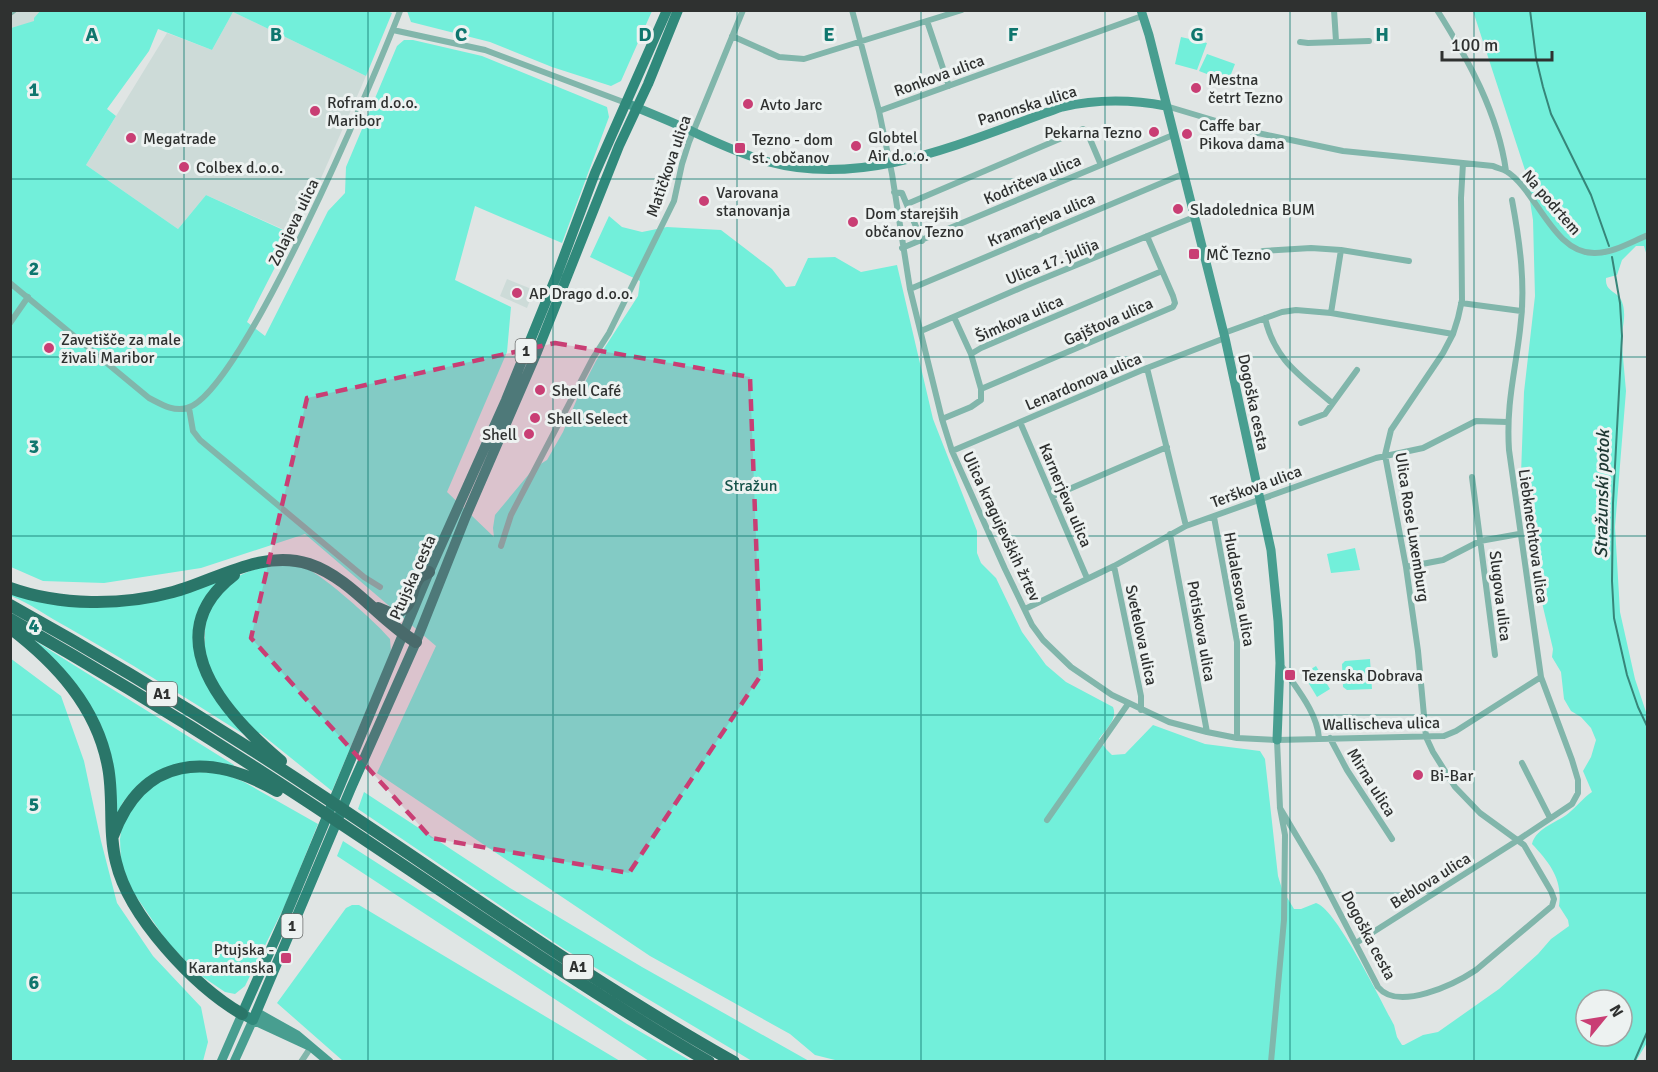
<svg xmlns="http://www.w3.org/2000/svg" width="1658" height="1072" font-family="Signika,sans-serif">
<rect width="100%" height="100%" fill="#e0e5e4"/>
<path fill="#cddbd8" d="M11 11H61L31 23 11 28Z
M233 12 366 76 296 235 206 195 178 229 86 165 167 33 212 50Z
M507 279 534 290 527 308 500 296Z"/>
<path fill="#72efda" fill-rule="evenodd" d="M41 10 387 11 392 13 366 76 233 12 212 50 158 29 149 51 107 109 116 116 86 165 178 229 206 195 292 234 247 322 265 336 328 211 345 193 346 167 397 46 404 40H413L482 56 607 107 609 117 562 243 475 206 455 280 511 307 507 352 447 492 494 537 493 528 495 515 534 468 547 460 563 432 580 392 596 361 638 296 640 281 590 257 609 216 622 227 642 232 667 227 721 230 772 269 786 287 795 286 808 258 835 257 861 272 897 265 933 419 977 531V553L981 563 996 578 1022 632 1046 665 1066 682 1113 707C1118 719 1106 729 1099 739L1106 749 1112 755 1125 754 1153 725 1205 744 1260 751 1265 759 1278 876 1282 889 1294 909H1301L1316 903C1336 908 1382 1003 1394 1025L1397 1037 1402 1045H1404L1423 1035 1438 1032 1499 989 1538 954 1551 939 1569 926 1568 920 1559 906C1563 880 1550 863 1532 844 1536 827 1560 822 1571 811 1578 805 1584 797 1592 792L1583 771 1591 757 1596 740 1591 728 1581 717 1571 711 1564 699 1561 672 1552 657 1553 649 1543 607 1521 474 1524 392 1535 296 1533 220 1525 170 1473 11H1647V256L1644 246H1636L1622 260 1617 275 1606 278C1605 290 1613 290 1619 297 1627 306 1624 325 1621 335L1626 391 1615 527 1620 612 1635 679 1648 718V1041L1636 1061 843 1062 815 1055 790 1034 650 956 377 773 436 646 305 534 201 568 104 583 43 581 11 567V28L34 21V18ZM1586 1000H1622V1036H1586Z
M407 11V10L652 11 621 81 611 86 552 67 490 42 411 22Z
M1181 37 1207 43 1197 70 1175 64Z
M1207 54 1235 64 1228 82 1199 71Z
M1355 548 1360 570 1331 573 1327 554Z
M270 565C283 565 295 565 307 569 323 575 379 625 390 639L391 652 332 791 260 733 257 734C237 713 218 690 206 663 203 656 205 644 205 636 205 592 230 575 270 565Z
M225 578 194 644 245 735C186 698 127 661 67 627 48 617 30 603 11 596L10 592 79 605Z
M32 639 234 765 233 767 158 772 140 783 123 802 114 821 98 722Z
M10 658 61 696 84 761 101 841 117 903 153 956 201 1007 208 1042 203 1061H11Z
M1370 659 1372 689 1347 690 1343 687 1342 664 1345 661Z
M1316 666 1330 689 1317 697 1303 674Z
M179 771 222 773 244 782 318 824 286 903 245 986 235 994 225 992 200 975 168 943 129 886 121 864 120 839 122 825 142 792Z
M364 792 510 888 642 967 809 1061H752L564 949 358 809Z
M343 841 627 1024 691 1061H649L337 856Z
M352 905H359L620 1061H343L277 1003 346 908Z"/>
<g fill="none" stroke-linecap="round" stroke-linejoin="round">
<path stroke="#378579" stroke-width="2" d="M1530 10 1536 58 1543 87 1551 114 1591 195 1609 246
M1612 257 1620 303 1622 336 1613 503 1612 581 1614 618 1627 675 1638 707 1648 728
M1634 1062 1648 1030"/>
<path stroke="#81b6ab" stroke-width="6" d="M852 10 879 111 892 174 910 289 942 419 952 451 1005 569 1032 625 1043 640 1071 667 1112 695 1169 722 1207 732 1237 738 1277 740 1444 736 1456 731 1541 677
M1334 10 1336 41
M1437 10C1468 59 1498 113 1506 171
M10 13 14 10
M927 21 949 86
M393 30 485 50 626 103
M732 36 779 57 804 59 962 10
M1300 42 1308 43 1369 41
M1166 106 1253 132 1343 151 1493 166C1497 168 1502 169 1506 171 1537 190 1553 254 1595 253 1613 253 1631 242 1648 235
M879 111 1142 16
M894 192 902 193 922 241
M907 204 1083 129 1087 132 1101 165
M902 248 1173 135
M1263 251 1311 248 1341 250 1409 261
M10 283 149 398C161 404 173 412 187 408 242 393 376 74 400 11
M910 289 1183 174
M1461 303 1521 311
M1331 313 1341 250
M954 317 971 354
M1265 318C1275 361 1300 375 1332 403
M10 323 28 297
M921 331 1025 286 1194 217
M1224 333 1282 312 1296 310 1331 313 1453 334
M1147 368 1186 526
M981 389 1173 307 1175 303 1173 296 1147 236
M189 408 193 431 200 440 364 577 380 587
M942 419 971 407 981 400V389L971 354 981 348 1162 271
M1020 422 1087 578
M1301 423 1325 414 1357 370
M952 451 1147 368 1225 338
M1472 477 1495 655
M1053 496 1167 447
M1214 517 1237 642V738
M1170 534 1207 732
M501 546 511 515 593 358 609 333 674 201 682 164 689 142 743 10
M1114 566 1141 696V710
M1406 567 1443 560 1480 541 1519 534
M1025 609 1114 566 1186 526 1376 458 1423 448 1476 421 1507 422
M1281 665C1295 687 1317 711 1319 738
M1330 738 1347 770 1392 839
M1522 763 1550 818
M1280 808 1320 875 1378 987C1398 1012 1455 984 1476 970L1552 906 1554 899 1551 891 1524 845 1480 813 1455 787 1433 752 1426 737 1418 651 1406 567 1385 455 1391 430 1443 353 1453 334 1458 318 1462 300 1461 198 1463 163
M1047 820 1128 704
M1356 943 1518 840 1572 804 1578 793V780L1572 760 1541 677 1509 450C1506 404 1515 373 1520 330 1526 286 1520 243 1512 200
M301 1062 311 1047
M1271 1062 1284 920 1285 835 1280 808 1277 740"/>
<path stroke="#489e90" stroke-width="9" d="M1141 10 1149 35 1225 338 1271 550 1278 621 1280 663 1277 740
M626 103C645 111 665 119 685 128 712 141 740 154 769 162 868 189 970 139 1062 107 1097 99 1130 99 1166 106
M256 1012 297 1035 329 1062
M221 1062 242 1014
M234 1062 253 1020 311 1047"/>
<path stroke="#30897b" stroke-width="10" d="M667 10 595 173 558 272 506 400 429 572 286 915 242 1014 253 1020 351 788 416 642 466 516 537 352 619 146 648 84 678 10"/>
<path stroke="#2a7669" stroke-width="12" d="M234 575C154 636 226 715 281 761
M10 588C60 606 122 606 173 592 217 580 262 549 309 564 351 578 379 620 416 642
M10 605C113 662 214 724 312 789 452 881 588 980 734 1062
M378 608 392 614C417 608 408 590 420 577 422 575 426 574 429 572
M10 619C110 676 208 736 305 800 439 888 570 981 709 1062
M10 628C56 663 97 707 108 767 114 798 108 831 116 862 129 917 194 986 242 1014
M113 836C143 755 209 752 277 791"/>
</g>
<path fill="#c93e74" fill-opacity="0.2" stroke="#c93e74" stroke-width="4.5" stroke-dasharray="12 8" stroke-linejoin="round" d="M555 343 750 377 761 675 629 873 431 838 251 638 307 398Z"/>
<path fill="none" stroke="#0f766e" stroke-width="1.5" stroke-opacity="0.55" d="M184 10V1062M368 10V1062M553 10V1062M737 10V1062M921 10V1062M1105 10V1062M1290 10V1062M1474 10V1062M10 179H1648M10 357H1648M10 536H1648M10 715H1648M10 893H1648"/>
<g fill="#c93e74" stroke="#edf2f1" stroke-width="2">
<circle cx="1196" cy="88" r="6"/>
<circle cx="748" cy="104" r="6"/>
<circle cx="315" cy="111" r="6"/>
<circle cx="1154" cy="132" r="6"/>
<circle cx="1187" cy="134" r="6"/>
<circle cx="131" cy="138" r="6"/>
<circle cx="856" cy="146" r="6"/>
<rect x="734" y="142" width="12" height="12" rx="3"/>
<circle cx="184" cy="167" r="6"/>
<circle cx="704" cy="201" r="6"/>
<circle cx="1178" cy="209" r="6"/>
<circle cx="853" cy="222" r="6"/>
<rect x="1188" y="248" width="12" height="12" rx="3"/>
<circle cx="517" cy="293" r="6"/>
<circle cx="49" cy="348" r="6"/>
<circle cx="540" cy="390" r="6"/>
<circle cx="535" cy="418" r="6"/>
<circle cx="529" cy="434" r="6"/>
<rect x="1284" y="669" width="12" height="12" rx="3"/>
<circle cx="1418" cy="775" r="6"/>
<rect x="280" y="952" width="12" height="12" rx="3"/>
</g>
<g text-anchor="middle" stroke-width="6" stroke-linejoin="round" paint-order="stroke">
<g fill="#edf2f1" stroke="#686b6a" stroke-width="1.5">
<rect x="515.5" y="339" width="21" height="24" rx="4.5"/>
<rect x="147" y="682" width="30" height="24" rx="4.5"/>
<rect x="281.5" y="914" width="21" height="24" rx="4.5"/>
<rect x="563" y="955" width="30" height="24" rx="4.5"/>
</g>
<g font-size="15" font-weight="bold" fill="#2f3130">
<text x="526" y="356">1</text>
<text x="162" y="699">A1</text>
<text x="292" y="931">1</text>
<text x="578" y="972">A1</text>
</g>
<g font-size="16" fill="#2f3130" stroke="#edf2f1">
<text transform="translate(939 75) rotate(-20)" y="6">Ronkova ulica</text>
<text transform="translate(1027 105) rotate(-17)" y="6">Panonska ulica</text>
<text transform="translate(668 166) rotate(-71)" y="6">Matičkova ulica</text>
<text transform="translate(1032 179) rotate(-23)" y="6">Kodričeva ulica</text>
<text transform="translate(1552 202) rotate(49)" y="6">Na podrtem</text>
<text transform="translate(1041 219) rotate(-23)" y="6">Kramarjeva ulica</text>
<text transform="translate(293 222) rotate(-64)" y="6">Zolajeva ulica</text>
<text transform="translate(1052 261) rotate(-22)" y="6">Ulica 17. julija</text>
<text transform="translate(1019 318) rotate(-24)" y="6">Šimkova ulica</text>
<text transform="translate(1108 321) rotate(-24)" y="6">Gajštova ulica</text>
<text transform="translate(1083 381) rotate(-23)" y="6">Lenardonova ulica</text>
<text transform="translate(1254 402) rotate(78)" y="6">Dogoška cesta</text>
<text transform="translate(1256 486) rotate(-20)" y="6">Terškova ulica</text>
<text transform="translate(1066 495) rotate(67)" y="6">Karnerjeva ulica</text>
<text transform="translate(1002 526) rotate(65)" y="6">Ulica kragujevških žrtev</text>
<text transform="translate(1413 527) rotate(81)" y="6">Ulica Rose Luxemburg</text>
<text transform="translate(1534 536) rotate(82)" y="6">Liebknechtova ulica</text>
<text transform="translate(412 577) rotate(-66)" y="6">Ptujska cesta</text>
<text transform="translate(1240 589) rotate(80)" y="6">Hudalesova ulica</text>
<text transform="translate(1501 596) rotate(83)" y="6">Slugova ulica</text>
<text transform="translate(1202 631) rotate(80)" y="6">Potiskova ulica</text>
<text transform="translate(1142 635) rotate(78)" y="6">Svetelova ulica</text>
<text transform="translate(1381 723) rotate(-1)" y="6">Wallischeva ulica</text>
<text transform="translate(1372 782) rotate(58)" y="6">Mirna ulica</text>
<text transform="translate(1430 880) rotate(-32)" y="6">Beblova ulica</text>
<text transform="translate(1369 935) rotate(62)" y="6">Dogoška cesta</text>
</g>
<g font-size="16" fill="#2f3130" stroke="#edf2f1" text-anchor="start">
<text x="1208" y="85">Mestna<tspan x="1208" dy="18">četrt Tezno</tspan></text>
<text x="327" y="108">Rofram d.o.o.<tspan x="327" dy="18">Maribor</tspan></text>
<text x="760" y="110">Avto Jarc</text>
<text x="1199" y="131">Caffe bar<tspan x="1199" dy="18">Pikova dama</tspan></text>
<text x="1142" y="138" text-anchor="end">Pekarna Tezno</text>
<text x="868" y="143">Globtel<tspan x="868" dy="18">Air d.o.o.</tspan></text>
<text x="143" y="144">Megatrade</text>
<text x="752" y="145">Tezno - dom<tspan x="752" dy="18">st. občanov</tspan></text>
<text x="196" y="173">Colbex d.o.o.</text>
<text x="716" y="198">Varovana<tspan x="716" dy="18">stanovanja</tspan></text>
<text x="1190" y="215">Sladolednica BUM</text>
<text x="865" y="219">Dom starejših<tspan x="865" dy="18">občanov Tezno</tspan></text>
<text x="1206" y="260">MČ Tezno</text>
<text x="529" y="299">AP Drago d.o.o.</text>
<text x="61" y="345">Zavetišče za male<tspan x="61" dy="18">živali Maribor</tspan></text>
<text x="552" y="396">Shell Café</text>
<text x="547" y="424">Shell Select</text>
<text x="517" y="440" text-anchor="end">Shell</text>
<text x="1302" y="681">Tezenska Dobrava</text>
<text x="1430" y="781">Bi-Bar</text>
<text x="274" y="955" text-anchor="end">Ptujska -<tspan x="274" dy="18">Karantanska</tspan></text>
</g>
<g font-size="16" fill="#16534a" stroke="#edf2f1">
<text x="751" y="491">Stražun</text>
</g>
<g font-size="18" font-style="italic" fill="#203934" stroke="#edf2f1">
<text transform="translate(1602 494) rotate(-89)" y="6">Stražunski potok</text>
</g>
</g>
<g font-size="20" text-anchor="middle" font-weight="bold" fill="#0f766e" stroke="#edf2f1" stroke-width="6" stroke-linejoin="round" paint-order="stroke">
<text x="92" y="41">A</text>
<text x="276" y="41">B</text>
<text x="461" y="41">C</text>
<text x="645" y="41">D</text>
<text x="829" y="41">E</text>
<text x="1013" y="41">F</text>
<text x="1197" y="41">G</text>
<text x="1382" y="41">H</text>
<text x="34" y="96">1</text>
<text x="34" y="275">2</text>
<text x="34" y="453">3</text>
<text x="34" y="632">4</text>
<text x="34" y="811">5</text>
<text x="34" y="989">6</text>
</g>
<rect width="1658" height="1072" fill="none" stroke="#2f3130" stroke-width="24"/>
<g transform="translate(1604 1018) rotate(60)"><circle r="28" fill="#edf2f1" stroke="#a1a5a4" stroke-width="1.5"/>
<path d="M0-4.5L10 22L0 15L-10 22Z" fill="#c93e74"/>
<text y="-9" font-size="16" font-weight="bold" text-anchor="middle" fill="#2f3130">N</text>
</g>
<path d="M1442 51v9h110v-9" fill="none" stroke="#2f3130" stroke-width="3"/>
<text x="1451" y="51" font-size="18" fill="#2f3130" stroke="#edf2f1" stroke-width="4.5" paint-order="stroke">100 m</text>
</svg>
